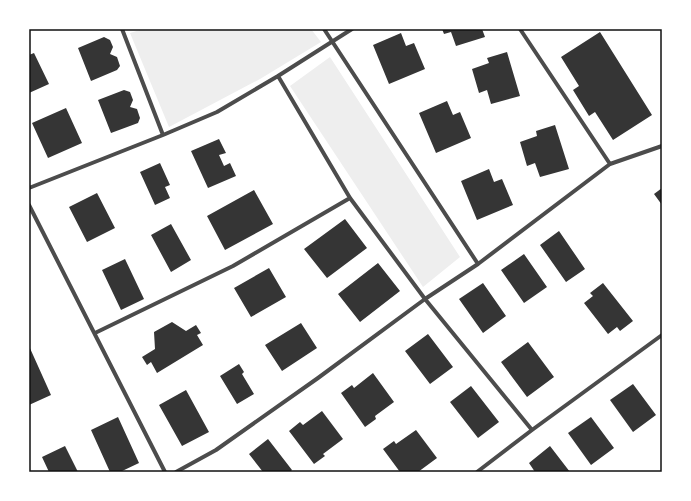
<svg xmlns="http://www.w3.org/2000/svg" width="691" height="501" font-family="Roboto,sans-serif">
<rect width="100%" height="100%" fill="#fff"/>
<path fill="#eee" d="M143 29H311L321 42 260 79 169 127 130 33Z
M330 57 460 257 423 287 290 86Z"/>
<path fill="#353535" d="M442 29H482L485 37 456 46 451 32 444 34Z
M600 32 652 115 613 140 595 112 589 116 573 90 579 86 561 57Z
M401 33 406 46 414 43 425 69 389 84 373 45Z
M104 37 110 40 113 47 110 54 117 57 120 66 117 70 91 81 78 48Z
M507 52 520 96 491 104 487 90 479 93 472 69 489 63 487 58Z
M34 53 49 84 29 93V55Z
M124 90 130 92 133 100 130 107 137 109 140 118 138 123 111 133 98 100Z
M447 101 453 115 460 112 471 138 436 153 419 113Z
M66 108 82 143 48 158 32 123Z
M555 125 569 169 540 177 535 163 527 166 520 142 537 136 536 131Z
M219 139 226 153 219 155 224 166 230 163 236 176 208 188 191 151Z
M160 163 170 185 165 187 170 198 155 205 140 172Z
M489 169 494 182 502 179 513 205 477 220 461 181Z
M662 188V205L654 194Z
M254 190 273 224 225 250 207 216Z
M97 193 115 228 87 242 69 207Z
M345 219 367 248 327 278 304 249Z
M171 224 191 260 171 272 151 235Z
M559 231 585 269 566 282 540 245Z
M524 254 547 287 524 303 501 270Z
M125 259 144 299 121 310 102 270Z
M378 263 400 291 360 322 338 294Z
M269 268 286 297 251 317 234 288Z
M483 283 506 316 483 333 459 299Z
M603 283 633 321 620 331 617 327 608 334 584 303 593 296 590 293Z
M172 322 186 331 196 325 201 333 197 335 203 345 157 373 151 362 147 365 142 357 155 349 154 332Z
M301 323 317 348 282 371 265 345Z
M428 334 453 367 430 384 405 351Z
M528 342 554 377 527 397 501 362Z
M29 346 51 395 29 405Z
M239 364 244 372 242 374 254 394 237 404 220 376Z
M373 373 394 402 375 416 376 419 365 427 341 393 352 385 354 388Z
M633 384 656 415 633 432 610 400Z
M471 386 499 422 478 438 450 402Z
M186 390 209 432 182 446 159 405Z
M322 411 343 439 323 454 325 456 314 464 289 431 300 422 303 425Z
M118 417 139 463 120 472H110L91 430Z
M591 417 614 448 591 465 568 433Z
M416 430 437 458 418 472H400L383 449 394 441 396 444Z
M268 439 292 470 290 472H263L249 454Z
M65 446 78 472H49L42 457Z
M550 446 570 472H535L529 463Z"/>
<g fill="none" stroke-linecap="round" stroke-linejoin="round">
<path stroke="#4c4c4c" stroke-width="4" d="M122 29 163 135
M324 29 478 264
M520 29 610 164
M278 76 350 198 425 299 532 430
M29 188 163 135 217 112 278 76 352 29
M29 205 165 472
M95 333 233 266 350 198
M176 472 216 450 318 378 425 299 478 264 610 164 662 146
M477 472 532 430 662 335"/>
</g>
<rect width="691" height="501" fill="none" stroke="#ffffff" stroke-width="60"/>
<rect x="30" y="30" width="631" height="441" fill="none" stroke="#111" stroke-width="1.5"/>
</svg>
